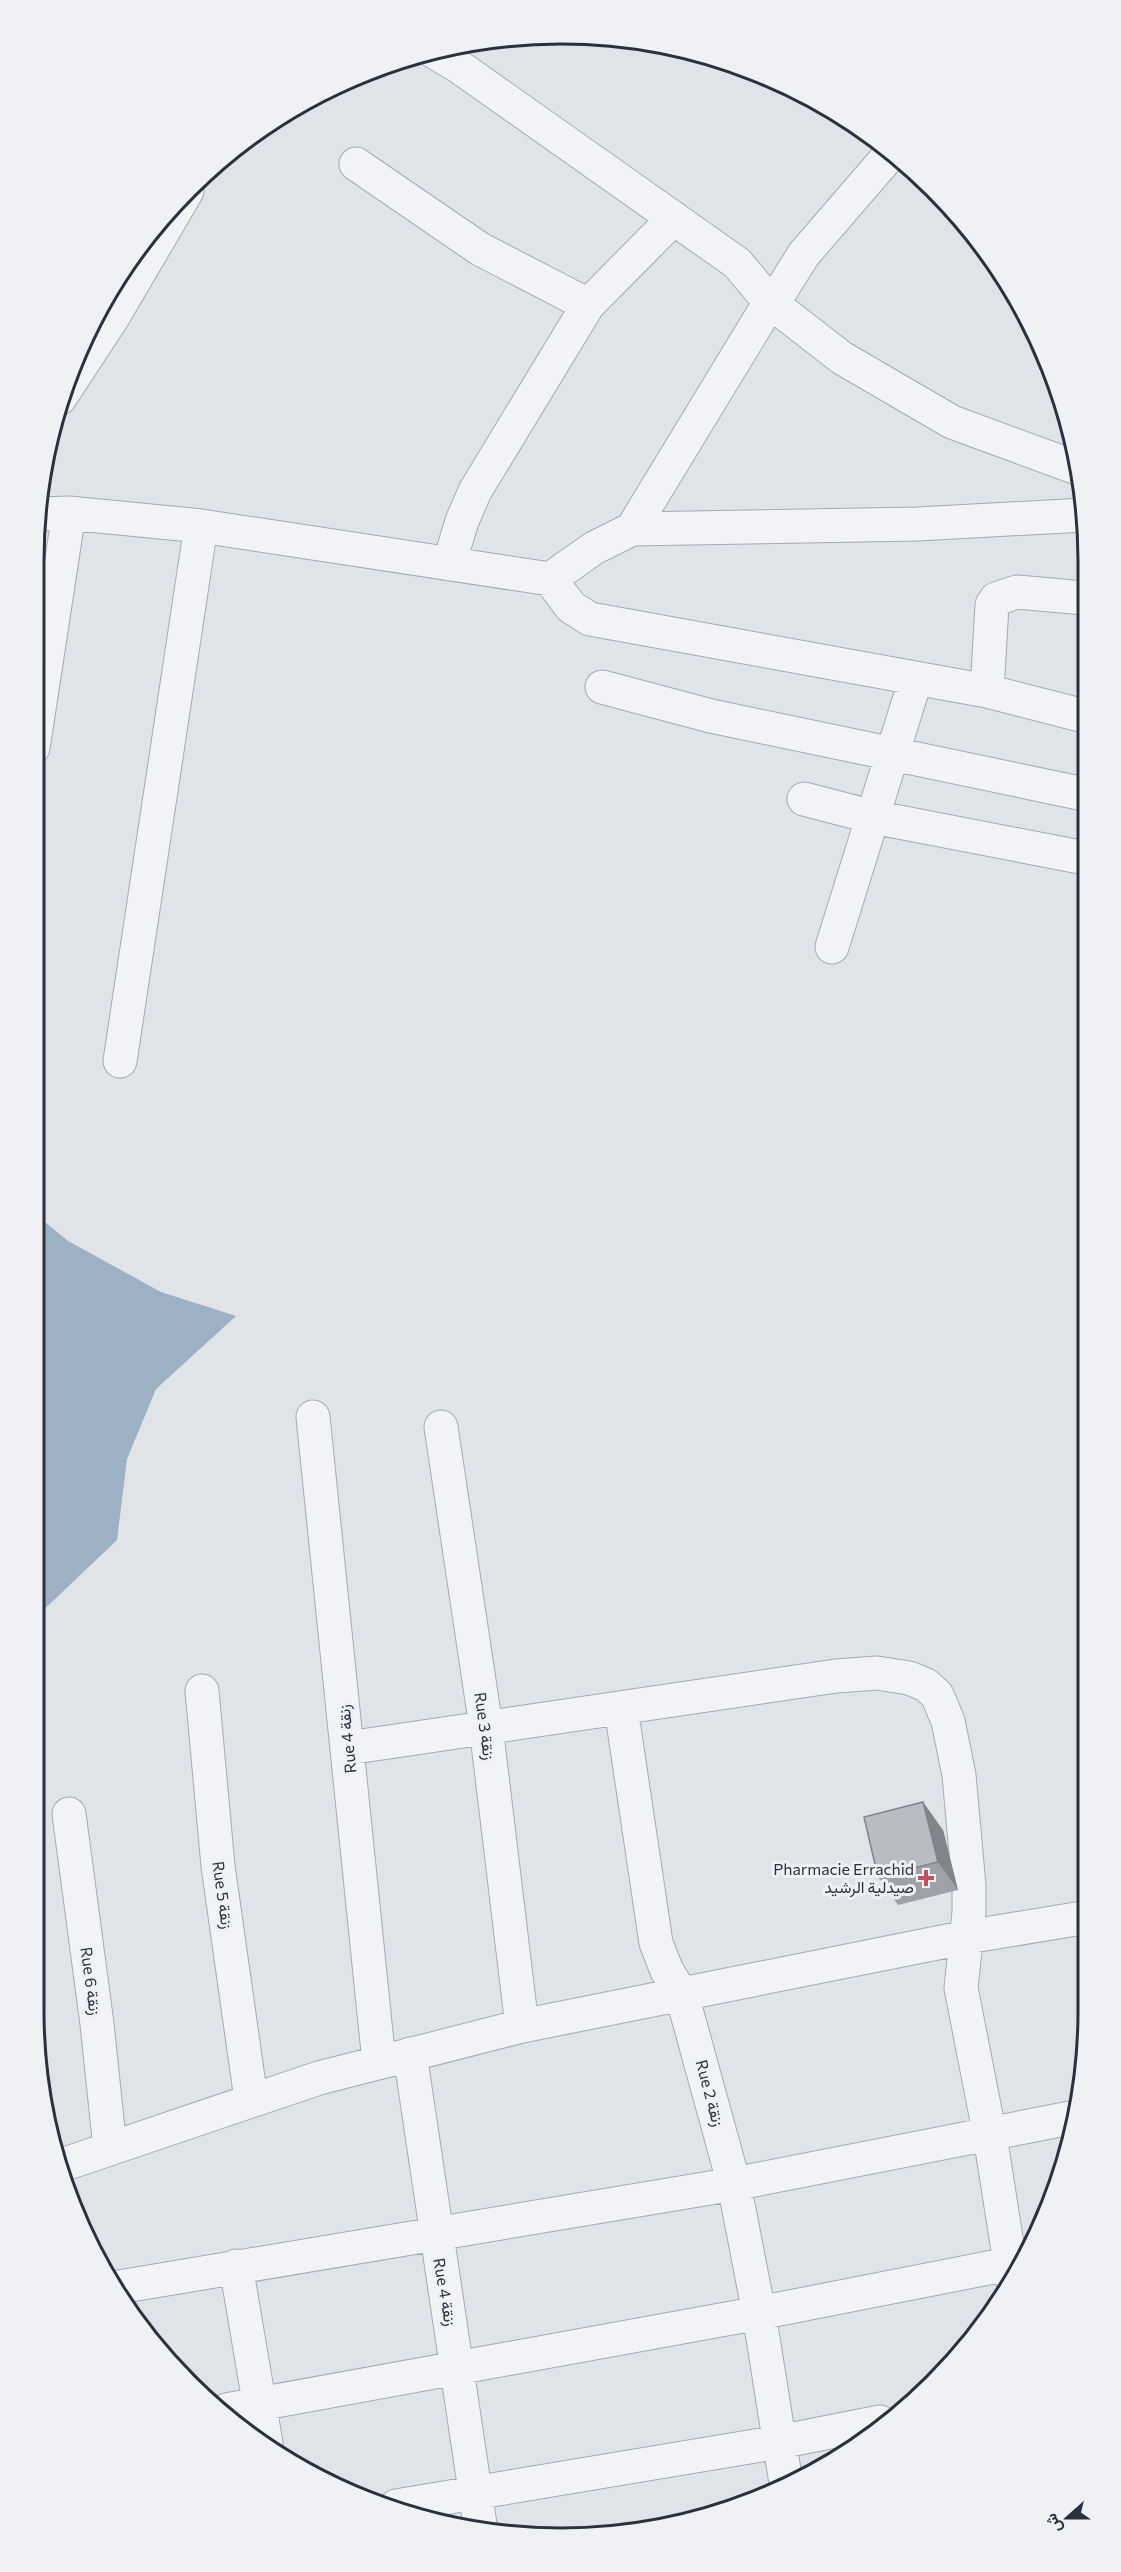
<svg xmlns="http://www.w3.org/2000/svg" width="1121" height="2572" font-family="Commissioner,Vazirmatn,sans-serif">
<rect width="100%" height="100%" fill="#e0e3e7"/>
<path fill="#9eb0c4" d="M33 1212 68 1241 161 1292 236 1316 156 1389 127 1459 117 1540 33 1620Z"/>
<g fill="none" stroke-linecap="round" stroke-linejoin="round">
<g stroke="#a6aab1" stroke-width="35">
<path id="minor" d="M431 50 458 66 737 263 770 302 842 358 952 422 1077 468
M356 164 480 249 588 305
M60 398 113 317 187 191
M41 514 69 513 201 526 550 579 594 548 632 529 918 524 1084 515
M632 529 770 302 782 289 804 254 892 152
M449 564 462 521 475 491 588 305 674 218
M550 579 571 607 590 619 987 691 1084 716
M602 687 711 716 1084 794
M987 691 992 605 996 599 1017 592 1084 598
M33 748 69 513
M804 799 873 817 1085 858
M832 947 916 678
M120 1061 201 526
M313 1417 379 2062
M441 1427 486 1727 522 2026
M202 1691 218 1866 251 2099
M621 1708 656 1943 667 1971 682 1995 734 2184 759 2313 786 2483
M348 1748 836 1676 877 1673 909 1678 926 1685 937 1695 948 1721 959 1775 969 1886V1912L961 1988 990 2136 1013 2282
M69 1814 97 2024 110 2148
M410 2054 481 2531
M59 2166 319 2078 522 2026 967 1937 1088 1917
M236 2266 266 2443
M113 2288 734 2184 1070 2118
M226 2410 759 2313 1024 2261
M396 2506 779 2442 880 2422"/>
</g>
<use href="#minor" stroke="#f2f3f6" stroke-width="33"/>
</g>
<path fill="#9ea2a8" d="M943 1830 958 1890 898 1905 878 1877Z"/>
<path fill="#818488" d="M923 1802 943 1830 958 1890 938 1862Z"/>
<path fill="#b8bcc3" stroke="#818488" stroke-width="1.5" d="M923 1802 938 1862 878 1877 864 1817Z"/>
<path fill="#c05160" stroke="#eff1f5" stroke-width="2" d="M923 1869h6v6h6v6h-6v6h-6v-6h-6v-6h6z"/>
<g text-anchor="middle" stroke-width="6" stroke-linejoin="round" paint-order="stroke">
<g font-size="16" fill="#2a313d" stroke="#eff1f5">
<text transform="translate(485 1726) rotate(82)" y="6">Rue 3 زنقة</text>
<text transform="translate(347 1739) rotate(-96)" y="6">Rue 4 زنقة</text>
<text transform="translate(223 1895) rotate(82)" y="6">Rue 5 زنقة</text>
<text transform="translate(91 1981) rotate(82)" y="6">Rue 6 زنقة</text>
<text transform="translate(710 2093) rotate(75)" y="6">Rue 2 زنقة</text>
<text transform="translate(445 2292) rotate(80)" y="6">Rue 4 زنقة</text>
</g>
<g font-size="16" fill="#2a313d" stroke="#eff1f5" text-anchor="end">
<text x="914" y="1875">Pharmacie Errachid<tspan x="914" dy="18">صيدلية الرشيد</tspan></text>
</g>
</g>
<path d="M0 0H1121V2572H0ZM561 44H561A517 517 0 0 1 1078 561V2011A517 517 0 0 1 561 2528H561A517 517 0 0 1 44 2011V561A517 517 0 0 1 561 44Z" fill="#eff1f5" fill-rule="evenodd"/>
<path fill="none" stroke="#2a313d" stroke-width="3" d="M561 44H561A517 517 0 0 1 1078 561V2011A517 517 0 0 1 561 2528H561A517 517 0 0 1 44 2011V561A517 517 0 0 1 561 44Z"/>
<g transform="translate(1067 2518) rotate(249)" stroke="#eff1f5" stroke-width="4.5" paint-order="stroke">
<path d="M0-4.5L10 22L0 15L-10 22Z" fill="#2a313d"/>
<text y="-9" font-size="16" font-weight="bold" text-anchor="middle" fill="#2a313d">ش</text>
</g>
</svg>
